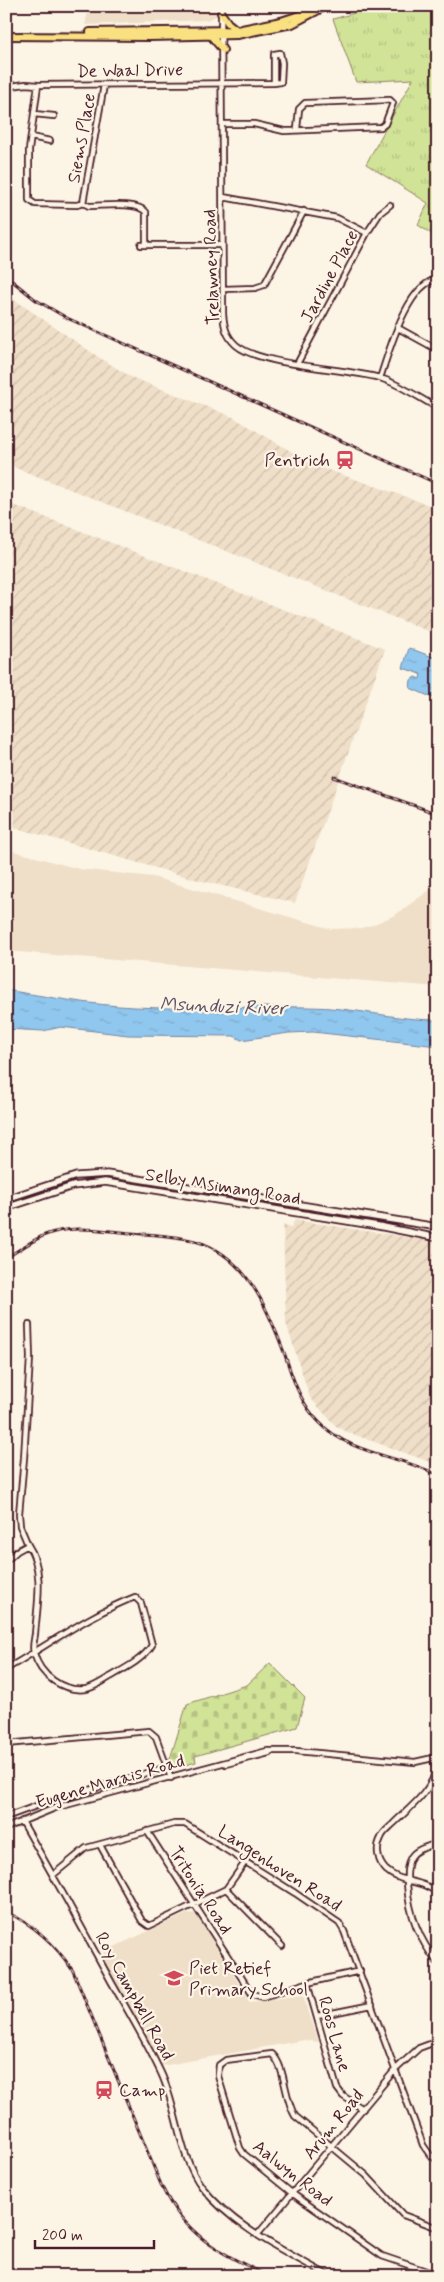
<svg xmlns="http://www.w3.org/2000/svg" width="444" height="2282" font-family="Mynerve,sans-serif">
<defs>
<pattern id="industrial-furrows" width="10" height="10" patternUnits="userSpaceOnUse" patternTransform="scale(1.25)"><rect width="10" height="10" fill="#efdfc8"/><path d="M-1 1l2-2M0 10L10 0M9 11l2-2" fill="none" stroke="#cebfac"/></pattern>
<pattern id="grass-tufts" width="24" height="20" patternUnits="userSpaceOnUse" patternTransform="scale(1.25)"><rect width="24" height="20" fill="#d1e397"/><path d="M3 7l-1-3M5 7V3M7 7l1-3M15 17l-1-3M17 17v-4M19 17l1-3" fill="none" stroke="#b5c282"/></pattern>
<pattern id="cemetery-stones" width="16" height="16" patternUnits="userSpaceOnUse" patternTransform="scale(1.25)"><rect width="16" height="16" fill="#d1e397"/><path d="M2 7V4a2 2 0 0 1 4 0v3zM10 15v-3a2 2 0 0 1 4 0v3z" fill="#b5c282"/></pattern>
<pattern id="water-ripples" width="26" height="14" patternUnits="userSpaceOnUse" patternTransform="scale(1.25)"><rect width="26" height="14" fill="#90c7ee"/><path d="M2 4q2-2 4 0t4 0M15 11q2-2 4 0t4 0" fill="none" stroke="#7eaacc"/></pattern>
</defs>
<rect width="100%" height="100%" fill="#fcf5e5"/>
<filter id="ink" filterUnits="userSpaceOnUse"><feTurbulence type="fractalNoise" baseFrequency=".02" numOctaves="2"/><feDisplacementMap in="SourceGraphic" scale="10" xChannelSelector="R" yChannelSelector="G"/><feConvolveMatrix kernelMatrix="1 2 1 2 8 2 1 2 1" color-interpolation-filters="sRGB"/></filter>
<g filter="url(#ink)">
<path fill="#efdfc8" d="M89 6H216V16L207 20 85 25Z
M6 849 79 869 153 877 331 929 361 928 372 925 395 915 438 884V987L6 951Z
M188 1913 196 1914 250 2002 303 1995 319 2042 304 2040 161 2066 103 1960 105 1951Z"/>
<path fill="url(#industrial-furrows)" d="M6 294 97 356 131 377 233 417 314 465 438 508V635L6 464Z
M6 502 385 649 295 903 198 880 6 825Z
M295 1220 438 1242V1465L347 1432 336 1426 310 1398 286 1323 283 1225 291 1227Z"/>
<path fill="url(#grass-tufts)" stroke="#8e8161" d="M365 6H438V238L418 225 428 203 366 164 413 79 356 82 333 19 358 12Z"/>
<path fill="url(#cemetery-stones)" stroke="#8e8161" d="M270 1663 305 1698 297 1727 195 1756 196 1762 174 1768 170 1759 187 1704 247 1685Z"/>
<path fill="url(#water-ripples)" stroke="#7484a0" d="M409 648 438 659V700L410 688 411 680 415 677 420 679 421 674 403 668Z
M6 990C49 997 92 1005 134 1007 193 1010 251 1006 309 1007 353 1007 395 1020 438 1020V1046L313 1032 289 1033 241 1040 234 1036 128 1035 61 1027 43 1031 6 1029Z"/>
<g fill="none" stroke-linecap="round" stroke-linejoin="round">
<g stroke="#4a1f2b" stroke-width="8">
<path id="street" d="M221 6 223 314C224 326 226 336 236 345 260 366 346 368 380 378 400 384 419 398 438 408
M38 85 29 150V200L35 204 77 205 83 203
M11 86 26 84 38 85 274 83 281 82 282 63 280 53 274 54V83
M34 114 54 116
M222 124H254L284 131 381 127 385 124 393 103 390 100 305 103 299 109 297 129
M31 137 50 141
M223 197 337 218 367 233
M83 203 104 85
M83 203 89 206C103 206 137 201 146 212V245
M141 245H222
M223 289 255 288 264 285 304 211
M398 328 438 350
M297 364 367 233 380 213 390 205
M380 378C389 352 407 283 438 279
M28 1545 20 1526 19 1514 24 1458 30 1358 29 1325
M6 1561 17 1551 28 1545C45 1570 37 1606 35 1634 34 1640 32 1648 34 1653 40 1676 63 1692 86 1689 95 1687 103 1681 110 1677 124 1669 144 1659 152 1645L141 1603 135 1597C90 1614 48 1645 6 1669
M6 1744 149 1731 156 1737 171 1778
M433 1758 436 1770C430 1793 409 1808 393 1824 389 1828 383 1832 381 1838 375 1849 378 1862 386 1870 401 1884 424 1879 438 1894
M226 1764 269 1753
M6 1817 39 1805 167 1767
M22 1821C53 1875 83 1929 112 1983 129 2013 147 2043 161 2073 178 2109 178 2155 202 2187 233 2227 285 2251 329 2276
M6 1828 55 1808 267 1751H296L415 1762 433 1758 438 1755
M147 1831 252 1994 263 1997 307 1983 360 1971
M438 1843C429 1846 416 1849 411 1857 406 1865 407 1875 407 1884 409 1914 419 1940 438 1963
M100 1845 142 1921 149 1926 226 1889 246 1861
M53 1875 86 1848 174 1824H185L295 1893 339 1923 344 1931 423 2145 430 2155 438 2160
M226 1889 282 1946
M307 1983 337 2088 343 2096 363 2109
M317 2016 372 2005
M438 2228 403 2215 366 2175 295 2116C284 2099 286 2067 272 2054L226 2060 219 2065 218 2076 240 2148 244 2154 293 2194 382 2256 438 2275
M258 2234 395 2070 419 2048 438 2041"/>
</g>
<g stroke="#4a1f2b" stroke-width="9">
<path id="secondary" d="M6 1199 76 1176 107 1174 438 1227
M6 1208 73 1186 105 1182 378 1226 438 1238"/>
</g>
<g stroke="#4a1f2b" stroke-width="10">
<path id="primary" d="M221 13 228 23 237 30
M90 32 237 30 281 21 315 10
M6 36 150 37 237 35 292 24 326 6
M211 36 223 50"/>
</g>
<use href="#street" stroke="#fcf5e5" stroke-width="4.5"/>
<use href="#secondary" stroke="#fcf5e5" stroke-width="5.5"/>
<use href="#primary" stroke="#f9e181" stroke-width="6"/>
<g stroke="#4a1f2b" stroke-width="3">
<path id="rail" d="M6 276 36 300 67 318 438 484
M334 777 438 814
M6 1258C19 1250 31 1241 45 1235 72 1224 103 1231 131 1233 152 1235 174 1235 195 1241 246 1255 268 1309 285 1355 293 1379 300 1403 319 1422 350 1455 399 1455 438 1475
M6 1912C35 1925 56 1945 73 1971L162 2187C186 2237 221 2253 268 2276"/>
</g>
<use href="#rail" stroke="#fcf5e5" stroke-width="1" stroke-dasharray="4" stroke-linecap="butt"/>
</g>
</g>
<defs>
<g id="station-bare" transform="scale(1.5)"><path d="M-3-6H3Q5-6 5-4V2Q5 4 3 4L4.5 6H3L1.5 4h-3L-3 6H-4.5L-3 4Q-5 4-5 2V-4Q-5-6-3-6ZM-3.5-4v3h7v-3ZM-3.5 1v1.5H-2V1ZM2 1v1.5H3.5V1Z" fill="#d1495b" stroke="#fcf5e5" stroke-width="2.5" paint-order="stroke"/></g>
<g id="school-bare" transform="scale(1.5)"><path d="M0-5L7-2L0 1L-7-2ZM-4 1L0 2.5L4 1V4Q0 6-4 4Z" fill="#d1495b" stroke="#fcf5e5" stroke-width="2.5" paint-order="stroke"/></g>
</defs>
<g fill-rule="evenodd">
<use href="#station-bare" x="345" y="460"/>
<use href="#school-bare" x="174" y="1978"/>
<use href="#station-bare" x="104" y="2090"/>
</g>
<g text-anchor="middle" stroke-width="4.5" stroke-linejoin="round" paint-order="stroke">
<g font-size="18" fill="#4a1f2b" stroke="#fcf5e5">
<text transform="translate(130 70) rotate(-1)" y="6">De Waal Drive</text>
<text transform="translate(81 138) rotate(-80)" y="6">Siems Place</text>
<text transform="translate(211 267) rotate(-92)" y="6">Trelawney Road</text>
<text transform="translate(329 276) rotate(-62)" y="6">Jardine Place</text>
<text transform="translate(223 1186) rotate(9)" y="6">Selby Msimang Road</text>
<text transform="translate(110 1781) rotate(-16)" y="6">Eugene Marais Road</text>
<text transform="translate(280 1868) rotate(33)" y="6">Langenhoven Road</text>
<text transform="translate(201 1890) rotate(57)" y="6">Tritonia Road</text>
<text transform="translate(135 1996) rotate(61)" y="6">Roy Campbell Road</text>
<text transform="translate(335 2034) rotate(74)" y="6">Roos Lane</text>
<text transform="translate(333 2124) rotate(-51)" y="6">Arum Road</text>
<text transform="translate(293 2173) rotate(38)" y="6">Aalwyn Road</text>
</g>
<g font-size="18" fill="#4a1f2b" stroke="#fcf5e5" text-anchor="start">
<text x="330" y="466" text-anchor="end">Pentrich</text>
<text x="189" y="1974">Piet Retief<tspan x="189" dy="21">Primary School</tspan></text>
<text x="119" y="2096">Camp</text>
</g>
<g font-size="19" font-style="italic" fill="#5f5166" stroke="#fcf5e5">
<text transform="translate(223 1005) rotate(2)" y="7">Msunduzi River</text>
</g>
</g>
<rect width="444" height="2282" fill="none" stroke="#fcf5e5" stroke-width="25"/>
<rect x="12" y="12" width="419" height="2257" fill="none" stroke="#4a1f2b" stroke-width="2" filter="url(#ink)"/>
<path d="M35 2240v8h119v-8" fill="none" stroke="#4a1f2b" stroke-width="2.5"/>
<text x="42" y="2240" font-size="15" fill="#4a1f2b" stroke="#fcf5e5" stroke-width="4" paint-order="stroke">200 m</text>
</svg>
